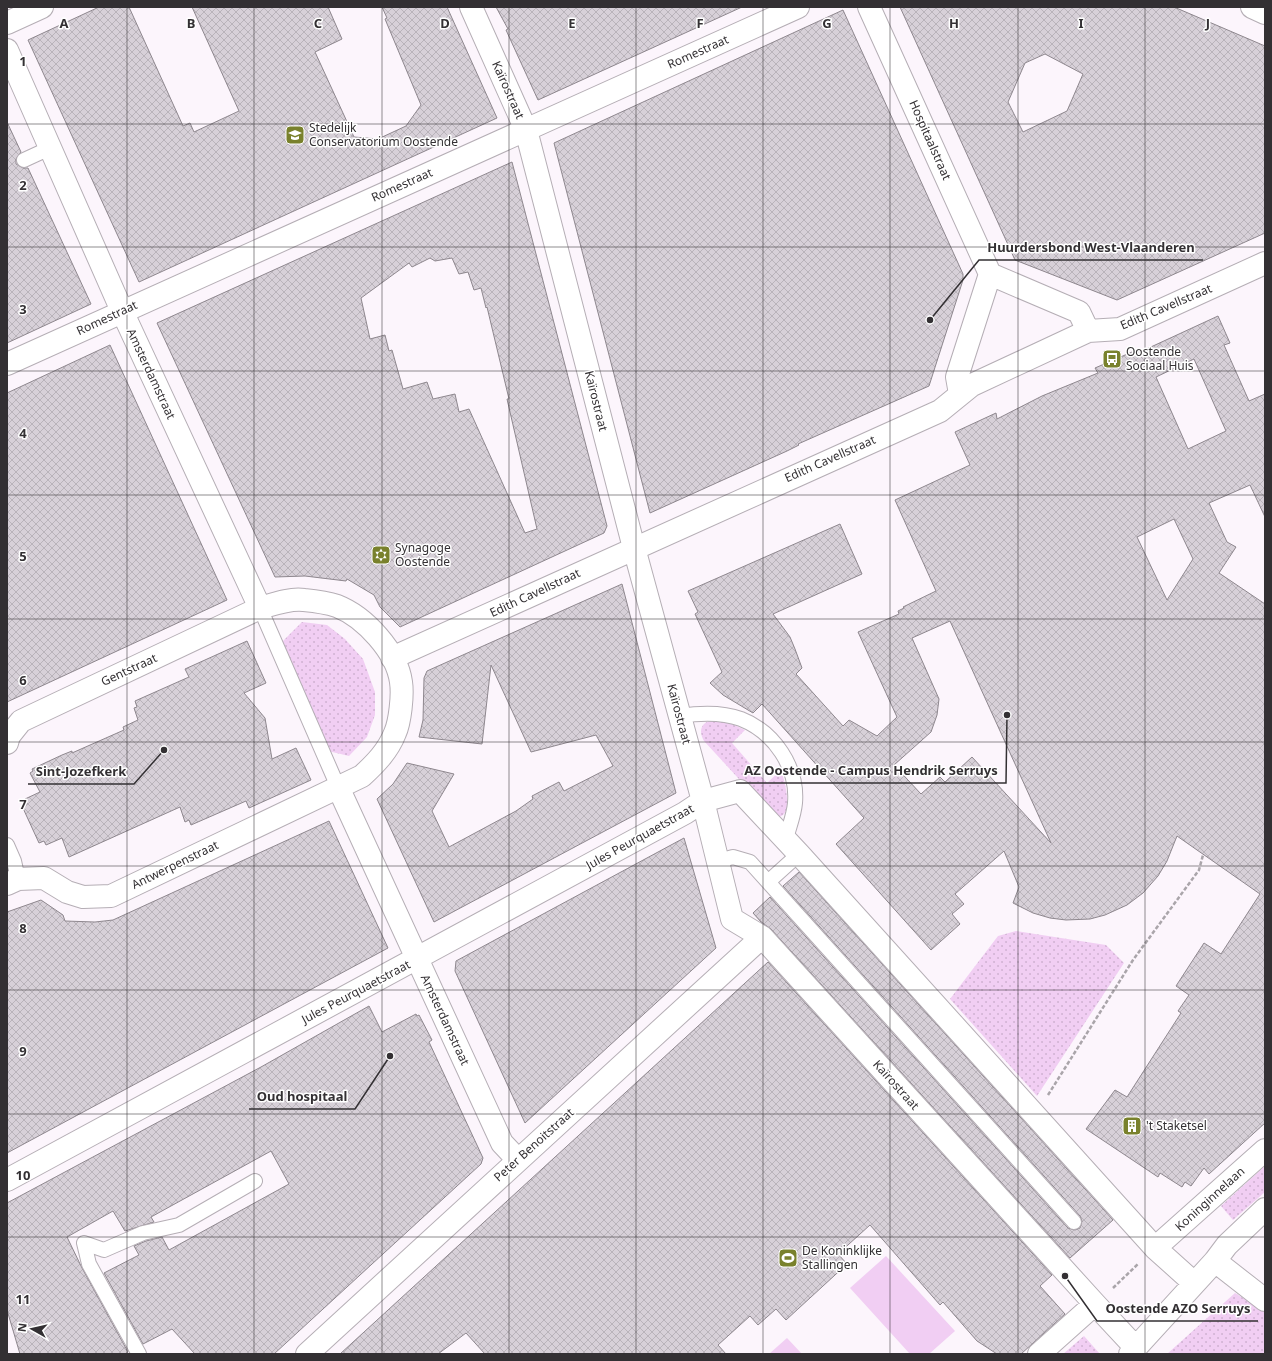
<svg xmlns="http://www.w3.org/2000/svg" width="1272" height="1361" font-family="'Noto Sans',sans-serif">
<defs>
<pattern id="grass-dots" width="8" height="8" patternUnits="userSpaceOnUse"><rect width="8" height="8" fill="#f1cef3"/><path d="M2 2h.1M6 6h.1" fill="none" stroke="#cfb1d1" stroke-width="1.8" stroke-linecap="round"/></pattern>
<pattern id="building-cross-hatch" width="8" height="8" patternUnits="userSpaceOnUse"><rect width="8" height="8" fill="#d7d0d8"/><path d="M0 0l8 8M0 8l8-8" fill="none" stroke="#b9b3ba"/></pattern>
</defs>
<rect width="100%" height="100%" fill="#fcf5fc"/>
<path fill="url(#grass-dots)" d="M302 622 327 625 345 639 363 659 375 692V715L367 737 349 756 328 751 282 642Z
M713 720 732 724 745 730 732 743 767 783 781 770C785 781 796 823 773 816L704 741C698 731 701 722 713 720Z
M1016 931 1106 945 1124 963 1037 1096 950 999 998 936Z
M1265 1166V1192L1233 1220 1221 1206Z
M1235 1293 1265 1312V1351L1263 1354H1167Z
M1084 1336 1100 1354H1063Z"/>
<path fill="#f1cef3" d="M886 1256 955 1331 929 1354H910L850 1288Z
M787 1338 802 1354H769Z"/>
<path fill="url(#building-cross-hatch)" stroke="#8e878e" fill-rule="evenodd" d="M99 7H129L183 126 190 123 194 132 239 111 192 7H328L342 39 315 52 354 137 378 139 406 126 421 105 385 19 387 18 382 7H447L497 118 139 282 28 40Z
M496 7H742L538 100 506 30 508 29Z
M900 7H1174L1265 46V233L1117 300 1015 260ZM1045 54 1083 74 1067 111 1023 132 1008 102 1025 63Z
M843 10 963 274V280L929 386 798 444 799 445 787 451 650 513 554 143Z
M7 122 21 152 16 159V164L23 168H28L91 304 7 343Z
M512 162 607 526 604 533 400 627 380 607 374 595 347 579 346 581 305 576 275 577 157 323ZM430 258 435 261 452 258 459 274 468 272 474 290 481 288 486 308 487 307 509 399H507L537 529 525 533 469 409 459 412 455 394 433 399 427 382 403 389 392 350 389 351 385 335 370 339 361 298 409 263 412 267Z
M1218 316 1230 343 1224 345 1249 401 1265 394V517L1250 485 1209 503 1227 542 1236 547 1219 573 1265 604V1123L1209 1174 1204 1168 1191 1186 1185 1182 1182 1187 1160 1173 1158 1177 1086 1129 1115 1090 1127 1097 1181 1013 1178 1011 1189 995 1176 986 1204 943 1221 954 1260 894 1177 836 1167 861 1158 876 1143 893 1127 905 1105 915 1090 919 1066 920 1050 918 1033 913 1013 903 1019 887 1004 851 955 894 964 904 952 914 960 924 931 950 836 844 864 818 762 704 753 713 723 695 710 683 722 672 695 614 698 612 688 591 840 524 862 574 773 614 790 637 795 649 802 668 796 674 843 726 849 720 877 736 897 717 858 632 899 614 898 611 904 608 903 607 936 591 895 500 970 465 955 432 996 413 997 419 1042 396 1098 373 1095 368 1139 349 1140 352ZM1194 359 1226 431 1188 449 1156 377ZM1174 519 1193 559 1167 600 1137 537ZM950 621 1051 843 972 757 945 782 940 777 921 794 894 765 931 732 937 715 939 699 912 638Z
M110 345 227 600 7 702V393Z
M622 584 676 793 434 922 377 799 393 784 407 763 454 774 432 811 449 847 516 811 533 799 532 796 559 782 564 791 613 766 596 735 531 752 491 665 482 744 419 737 423 720 424 678 427 671Z
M247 641 266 683 244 693 265 718 272 759 296 748 311 780 249 808 246 801 191 825 189 820 185 822 180 807 69 857 62 838 46 845 44 841 39 843 22 806 27 804 25 799 40 792 30 773 33 771 32 769 62 755 72 751V753L124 730 123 727 138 720 134 708 137 707 135 701 189 677 185 669Z
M329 821 388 948 7 1153V912L41 900 63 915 65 921 95 922 113 920Z
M684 838 716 948 525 1123 455 971 456 961Z
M799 872 1113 1220 1070 1258 771 929 761 922 753 913 770 897 1068 1228 1075 1230 1080 1228 1082 1221 1080 1216 783 886Z
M768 962 1052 1275 1040 1286 1065 1314 1021 1354H997L977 1341 943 1302 940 1305 870 1225 838 1254 847 1264 786 1320 776 1309 758 1325 750 1316 718 1345 726 1354H485L466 1333 438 1354H340Z
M369 1006 382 1032 416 1014 417 1016 419 1015 432 1040 429 1042 483 1158 481 1164 274 1354H195L172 1329 143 1344 104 1273 139 1255 134 1246 146 1241 162 1237 169 1250 289 1184 271 1151 151 1217 154 1222 125 1231 113 1211 67 1237 82 1268 128 1352 125 1354H20L7 1310V1203L261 1067Z"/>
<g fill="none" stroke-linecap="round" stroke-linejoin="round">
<g stroke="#b5aeb5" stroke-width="16">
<path id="lane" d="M24 160 50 148
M260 608 338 787
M680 716C699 713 722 712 741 719 774 732 798 767 795 803 794 815 789 827 786 839
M7 845 14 861 18 879
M718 861 733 857 750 862 1074 1222
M768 882 799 854
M84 1243 104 1250 143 1233 179 1225 255 1181
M84 1243 89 1264 139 1354"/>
</g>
<g stroke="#b5aeb5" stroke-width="24">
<path id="street" d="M471 7 526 130 634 548 703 801 732 919 762 937 1095 1304 1136 1348
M869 7 990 274 1079 312 1088 331
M1252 7 1265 13
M7 23 42 7
M7 50 122 311 260 608
M7 364 798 7
M960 394 957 377 990 274
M392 658 940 411 972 385 1088 331 1120 329 1265 263
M7 743 9 736 21 721 260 608C274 604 290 598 304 600 314 601 328 603 337 606 365 617 397 652 401 682 403 695 400 722 395 733 388 751 375 764 362 776L111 896 83 897 67 892 44 878 18 879 7 884
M338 787 502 1143 518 1160
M7 1180 685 813 703 801 740 791 799 854 1155 1248 1194 1283
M1155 1248 1265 1150
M1215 1261 1265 1300
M307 1354 762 937
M1039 1354 1095 1304
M1130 1354 1215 1261 1227 1245 1265 1209"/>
</g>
<path stroke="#aaa5aa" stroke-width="2.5" stroke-dasharray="4 2" stroke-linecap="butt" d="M1048 1095 1133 960 1199 870 1203 855
M1113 1288 1138 1264"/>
<use href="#lane" stroke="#fff" stroke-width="14"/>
<use href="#street" stroke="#fff" stroke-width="22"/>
</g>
<path fill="none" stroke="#333033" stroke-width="1" stroke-opacity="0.55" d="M127 7V1354M254 7V1354M382 7V1354M509 7V1354M636 7V1354M763 7V1354M890 7V1354M1018 7V1354M1145 7V1354M7 124H1265M7 247H1265M7 371H1265M7 495H1265M7 619H1265M7 742H1265M7 866H1265M7 990H1265M7 1114H1265M7 1237H1265"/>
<defs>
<g id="school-square" transform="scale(1)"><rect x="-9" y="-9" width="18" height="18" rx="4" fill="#79812c" stroke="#fff"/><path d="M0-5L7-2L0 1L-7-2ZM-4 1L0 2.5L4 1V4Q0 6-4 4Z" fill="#fff"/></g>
<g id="bus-square" transform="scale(1)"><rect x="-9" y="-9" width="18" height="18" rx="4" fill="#79812c" stroke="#fff"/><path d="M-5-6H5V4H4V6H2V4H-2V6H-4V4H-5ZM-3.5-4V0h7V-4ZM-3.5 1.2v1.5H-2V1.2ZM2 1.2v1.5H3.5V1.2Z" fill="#fff"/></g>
<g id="synagogue-square" transform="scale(1)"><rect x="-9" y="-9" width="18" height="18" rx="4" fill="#79812c" stroke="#fff"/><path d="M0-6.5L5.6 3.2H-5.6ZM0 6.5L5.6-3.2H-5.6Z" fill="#fff"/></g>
<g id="building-square" transform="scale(1)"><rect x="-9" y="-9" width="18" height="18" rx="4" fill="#79812c" stroke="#fff"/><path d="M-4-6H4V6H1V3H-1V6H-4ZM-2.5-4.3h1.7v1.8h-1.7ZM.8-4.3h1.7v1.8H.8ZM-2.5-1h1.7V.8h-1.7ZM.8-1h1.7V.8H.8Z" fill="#fff"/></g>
<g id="stadium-square" transform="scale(1)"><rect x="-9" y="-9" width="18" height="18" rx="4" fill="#79812c" stroke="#fff"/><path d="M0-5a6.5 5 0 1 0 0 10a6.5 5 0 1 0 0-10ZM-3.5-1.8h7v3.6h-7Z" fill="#fff"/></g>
</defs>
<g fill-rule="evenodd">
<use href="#school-square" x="295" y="135"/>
<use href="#bus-square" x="1112" y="359"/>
<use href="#synagogue-square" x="381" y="555"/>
<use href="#building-square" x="1132" y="1126"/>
<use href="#stadium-square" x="788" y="1258"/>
</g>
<g text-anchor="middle" stroke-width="3" stroke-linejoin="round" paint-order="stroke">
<g font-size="12" fill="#333033" stroke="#fff">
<text transform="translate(698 52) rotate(-24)" y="4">Romestraat</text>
<text transform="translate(508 90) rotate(66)" y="4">Kaïrostraat</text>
<text transform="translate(930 140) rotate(66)" y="4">Hospitaalstraat</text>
<text transform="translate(402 185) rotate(-24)" y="4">Romestraat</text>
<text transform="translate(1166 307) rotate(-23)" y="4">Edith Cavellstraat</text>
<text transform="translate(107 318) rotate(-25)" y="4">Romestraat</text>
<text transform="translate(151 374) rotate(65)" y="4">Amsterdamstraat</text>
<text transform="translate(596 401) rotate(76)" y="4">Kaïrostraat</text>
<text transform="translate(830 459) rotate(-24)" y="4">Edith Cavellstraat</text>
<text transform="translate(535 593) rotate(-25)" y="4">Edith Cavellstraat</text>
<text transform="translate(129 670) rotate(-25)" y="4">Gentstraat</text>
<text transform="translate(679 714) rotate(75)" y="4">Kaïrostraat</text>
<text transform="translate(640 837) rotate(-29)" y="4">Jules Peurquaetstraat</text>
<text transform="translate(175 865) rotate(-26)" y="4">Antwerpenstraat</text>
<text transform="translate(356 992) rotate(-28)" y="4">Jules Peurquaetstraat</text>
<text transform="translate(445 1020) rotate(65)" y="4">Amsterdamstraat</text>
<text transform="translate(896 1085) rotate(48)" y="4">Kaïrostraat</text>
<text transform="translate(534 1145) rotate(-42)" y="4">Peter Benoitstraat</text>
<text transform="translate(1210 1199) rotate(-42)" y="4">Koninginnelaan</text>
</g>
<g font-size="12" fill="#333033" stroke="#fff" text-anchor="start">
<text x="309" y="132">Stedelijk<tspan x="309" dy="14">Conservatorium Oostende</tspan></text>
<text x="1126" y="356">Oostende<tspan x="1126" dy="14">Sociaal Huis</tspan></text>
<text x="395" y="552">Synagoge<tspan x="395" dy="14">Oostende</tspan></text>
<text x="1146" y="1130">'t Staketsel</text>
<text x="802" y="1255">De Koninklijke<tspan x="802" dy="14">Stallingen</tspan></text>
</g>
</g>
<g font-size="13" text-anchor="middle" font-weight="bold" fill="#333033" stroke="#fff" stroke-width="3" stroke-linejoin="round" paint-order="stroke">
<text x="64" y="28">A</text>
<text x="191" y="28">B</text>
<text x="318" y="28">C</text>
<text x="445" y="28">D</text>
<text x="572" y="28">E</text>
<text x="700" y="28">F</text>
<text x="827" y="28">G</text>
<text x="954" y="28">H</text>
<text x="1081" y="28">I</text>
<text x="1208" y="28">J</text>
<text x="23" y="66">1</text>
<text x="23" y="190">2</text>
<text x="23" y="314">3</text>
<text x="23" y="438">4</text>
<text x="23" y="561">5</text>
<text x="23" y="685">6</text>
<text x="23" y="809">7</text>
<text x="23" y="933">8</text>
<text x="23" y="1056">9</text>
<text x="23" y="1180">10</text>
<text x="23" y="1304">11</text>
</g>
<path fill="none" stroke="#333033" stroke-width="1.5" d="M930 320L979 260H1203M1007 715L1006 783H736M164 750L134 784H28M390 1056L355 1109H249M1065 1276L1097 1321H1258"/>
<g fill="#333033" stroke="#fff" stroke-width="1.5">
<circle cx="930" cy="320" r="4"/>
<circle cx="1007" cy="715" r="4"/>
<circle cx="164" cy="750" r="4"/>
<circle cx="390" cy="1056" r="4"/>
<circle cx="1065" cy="1276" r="4"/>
</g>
<g font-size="13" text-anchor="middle" font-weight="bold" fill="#333033" stroke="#fff" stroke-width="3" stroke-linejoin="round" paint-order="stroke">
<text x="1091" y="252">Huurdersbond West-Vlaanderen</text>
<text x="871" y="775">AZ Oostende - Campus Hendrik Serruys</text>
<text x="81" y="776">Sint-Jozefkerk</text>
<text x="302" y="1101">Oud hospitaal</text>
<text x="1178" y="1313">Oostende AZO Serruys</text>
</g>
<rect width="1272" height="1361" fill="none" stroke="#333033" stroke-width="16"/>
<g transform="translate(32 1329) rotate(278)" stroke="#ffffff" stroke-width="3" paint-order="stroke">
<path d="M0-3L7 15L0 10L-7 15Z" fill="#333033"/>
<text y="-6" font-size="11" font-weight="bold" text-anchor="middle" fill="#333033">N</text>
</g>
</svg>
